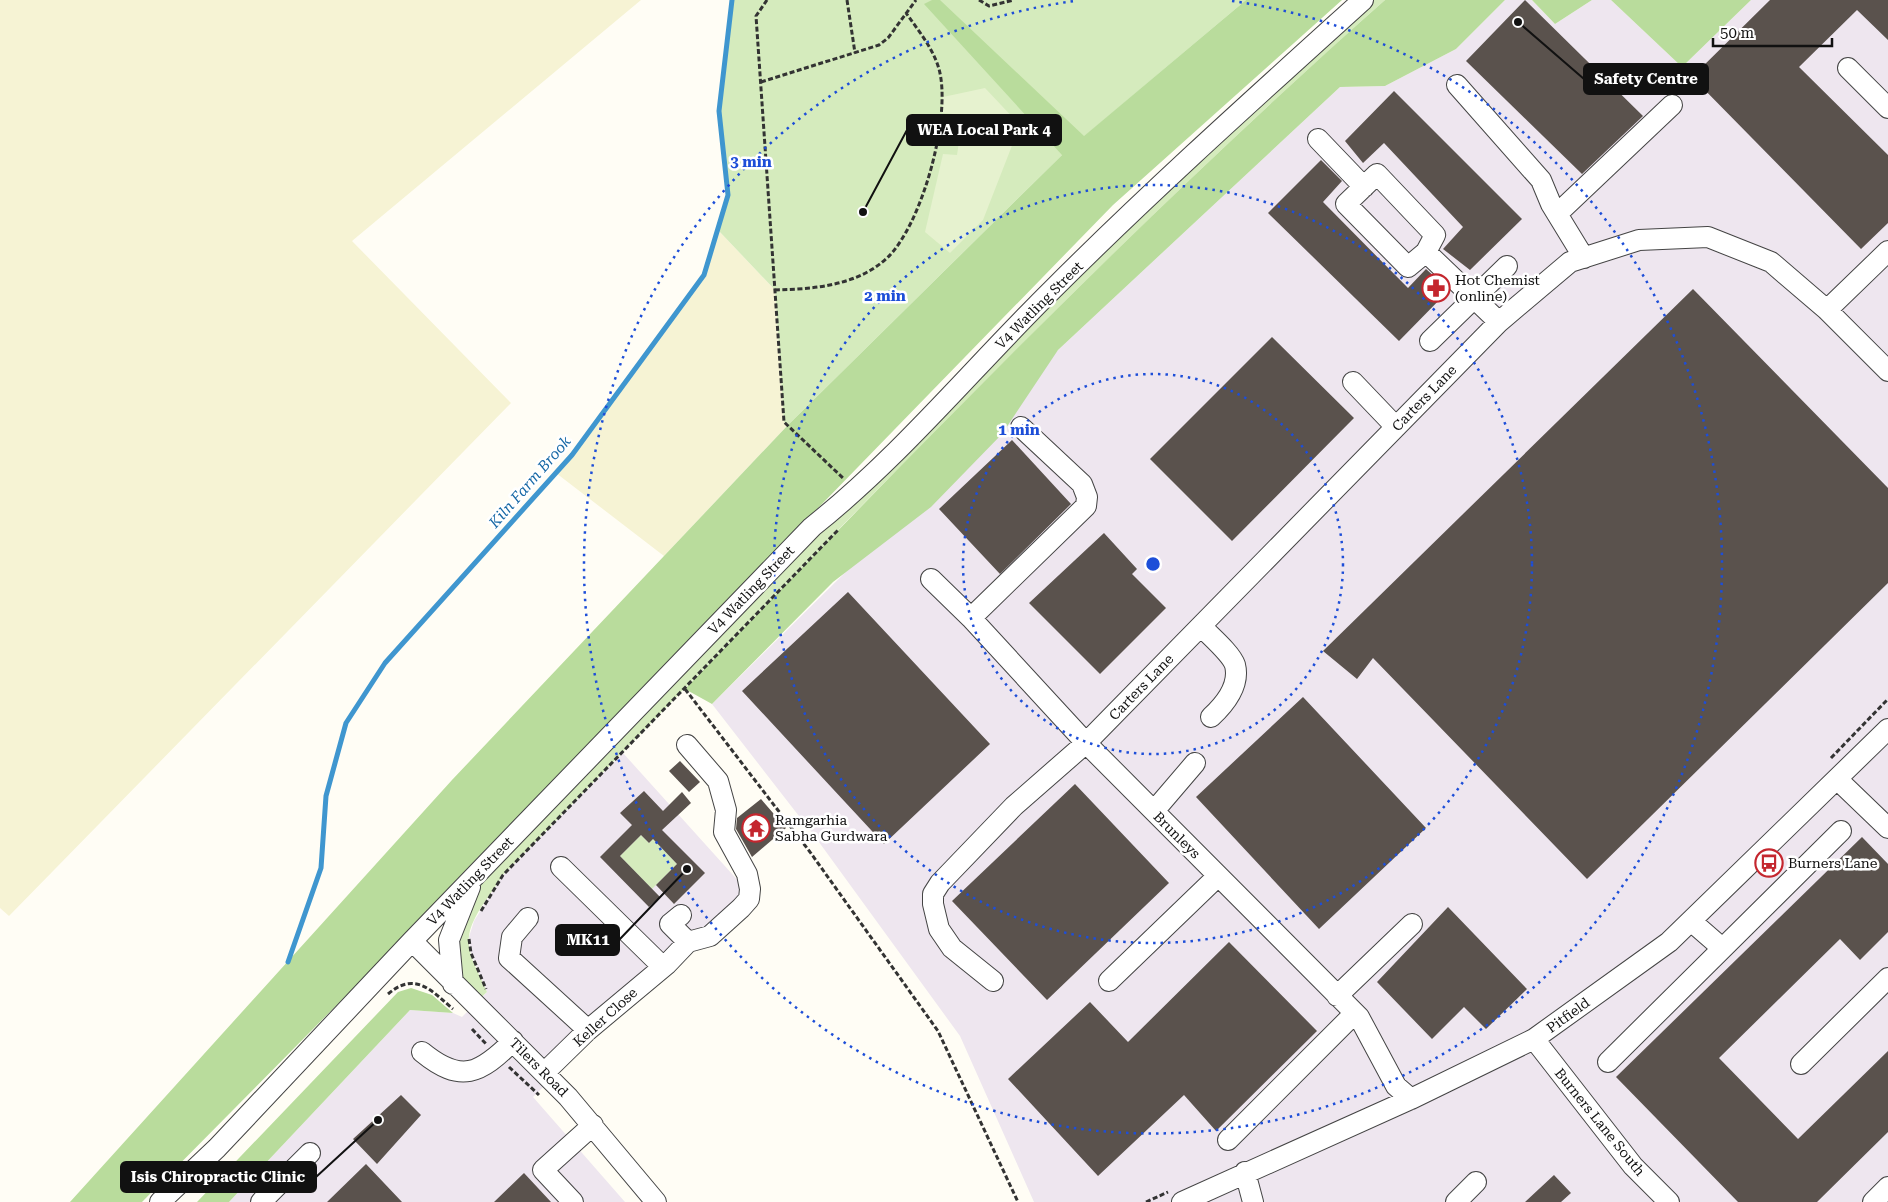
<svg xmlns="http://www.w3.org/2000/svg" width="1888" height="1202" font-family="'Roboto Serif',serif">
<rect width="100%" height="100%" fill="#fffdf5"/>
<path fill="#eee6ef" d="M1505 0H1532L1555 24 1592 0H1611L1682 67 1751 0H1888V1202H1034L960 1036 816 838 712 704 871 547 1058 350 1340 87 1385 86 1456 49Z
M623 753 751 895 683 950 533 1097 625 1202H229L410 1010 453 1013 462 1017 487 992 471 953 469 937 474 921 503 875Z"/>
<path fill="#f6f3d4" d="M0 0H641L352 241 511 403 9 916 0 908Z
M718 230 775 290 784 422 788 425 664 556 556 473 572 455 704 275Z"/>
<path fill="#d5ebbd" d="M733 0H1246L1062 155 788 425 784 422 775 290 718 230 728 195 719 111Z
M1363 0H1385C1075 275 793 579 503 875 492 893 472 915 469 936 466 954 481 976 487 992L474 1004 453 984 449 940 473 878 857 491Z
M641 835 649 843 653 839 677 864 652 889 620 856Z"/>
<path fill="#b9dc9c" d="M932 0H940L1084 136 1246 0H1342L1113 205 460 876 396 945 142 1202H70L452 780 788 425 1062 155 924 4Z
M1385 0H1505L1456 49 1385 86 1340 87 1058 350 1002 434 931 507 833 582 712 704 685 689C912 453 1140 217 1385 0Z
M1532 0H1592L1555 24Z
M1611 0H1751L1682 67Z
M411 988 432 995 453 1013 410 1010 229 1202H197L398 992Z"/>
<path fill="#e6f2cf" d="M985 88 1020 125 983 220 950 253 925 232 943 154 957 155 963 115 942 113 943 97Z"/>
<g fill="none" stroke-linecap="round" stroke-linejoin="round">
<path stroke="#3f96cf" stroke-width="5" d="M288 962 321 868 326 796 346 723 385 663 572 455 704 275 728 195 719 111 732 0"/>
</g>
<path fill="#5a524d" d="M1525 0 1643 116 1582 174 1466 61Z
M1770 0H1888V40L1857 10 1799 67 1888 155V223L1861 249 1692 77Z
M1394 91 1522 219 1470 270 1443 249 1463 227 1384 143 1363 163 1345 141Z
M1321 160 1342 181 1323 202 1408 288 1426 269 1449 290 1399 341 1268 213Z
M1693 289 1888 488V583L1587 879 1373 658 1357 679 1323 651Z
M1272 337 1354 418 1232 541 1150 459Z
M1012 440 1071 504 1000 574 939 509Z
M1104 533 1137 569 1132 574 1166 608 1100 674 1029 603Z
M848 592 990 744 884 844 742 691Z
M1303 697 1426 828 1319 929 1196 797Z
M680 761 700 782 689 792 669 771Z
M1075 784 1169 883 1047 1000 952 901Z
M644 791 663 811 682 792 691 803 662 830 705 873 674 904 656 885 677 864 653 839 649 843 641 835 620 856 660 897 649 907 600 857 632 825 620 813Z
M761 799 786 828 752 857 736 829 737 818Z
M1862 837 1888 864V932L1860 960 1840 939 1719 1058 1798 1139 1888 1051V1132L1817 1202H1738L1616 1077Z
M1448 907 1527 989 1486 1029 1464 1007 1432 1039 1377 982Z
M1229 942 1317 1031 1216 1131 1184 1095 1098 1176 1008 1079 1090 1002 1128 1042Z
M401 1095 421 1115 377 1164 353 1139Z
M366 1164 402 1202H327Z
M524 1173 551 1202H494Z
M1554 1175 1571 1193 1561 1202H1525Z"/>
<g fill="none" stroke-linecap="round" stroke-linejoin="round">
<g stroke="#444" stroke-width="22">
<path id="minor" d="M1848 68 1888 108
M1457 85 1541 180 1551 204 1584 258
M1318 139 1364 187
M1557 214 1672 105
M1426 252 1435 235 1377 174 1346 204 1408 267 1426 252 1499 322
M1827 310 1888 251
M1430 341 1507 266
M1353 382 1396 427
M931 579 971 618 1086 743 1359 1017 1396 1086 1411 1099
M971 618 1086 506 1087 497 1082 484 1021 427
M1201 626C1209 635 1231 653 1235 665 1240 685 1225 704 1211 717
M687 745 718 781 726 810 724 832 747 874 750 889 749 899 741 908 710 936 688 942
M1838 780 1888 828
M1154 811 1195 763
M561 867 663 967
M528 918 512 937 509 958 588 1030
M1691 921 1722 948
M412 941 568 1097 656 1202
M993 981 952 948 939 929 933 904V894L940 883 1014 806 1086 743 1499 322 1570 262 1639 240 1708 237 1771 262 1827 310 1888 371
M1109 981 1218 876
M453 984 449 940 470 887
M1337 996 1412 924
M1534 1039 1633 1166 1669 1202
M422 1052C461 1084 480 1074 513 1041
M1608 1062 1841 831
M1801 1064 1888 978
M545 1072 588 1030 667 964 688 942 670 924 681 915
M1228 1140 1355 1013
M1245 1172 1253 1202
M160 1202 217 1148 412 941 812 527C900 457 972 369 1052 290 1152 190 1258 95 1363 0
M261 1202 310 1153
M573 1202 543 1170 593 1125
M1182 1202 1411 1099 1534 1039 1669 942 1888 729
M1456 1202 1476 1182
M1873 1202 1888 1187"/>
</g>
<path stroke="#333" stroke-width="3" stroke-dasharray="5 2.5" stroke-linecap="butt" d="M767 0 756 16 784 422 844 479
M847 0 855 53
M979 0 989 6 1014 0
M761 82 879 45 888 38 916 0
M775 290C813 289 857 286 887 258 922 225 952 116 939 69 933 48 918 30 906 13
M685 689 810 852 938 1031 1018 1202
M1831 758 1888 699
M481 911 503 875 839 529
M469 939 471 953 486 989
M388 994C415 971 431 990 453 1009
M472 1029 487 1045
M509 1067 539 1095
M1146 1202 1168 1192"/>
<use href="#minor" stroke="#fff" stroke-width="20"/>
</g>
<g fill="none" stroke="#1d4ed8" stroke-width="2.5" stroke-dasharray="2.5 5">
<circle cx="1153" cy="564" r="190"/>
<circle cx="1153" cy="564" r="379"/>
<path d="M1232 1A569 569 0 1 1 1074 1"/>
</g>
<defs>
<g id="pharmacy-ring" transform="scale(1.4375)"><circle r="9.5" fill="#fff" stroke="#c4262e" stroke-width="1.5"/><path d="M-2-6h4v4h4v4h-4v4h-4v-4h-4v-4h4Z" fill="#c4262e"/></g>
<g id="temple-ring" transform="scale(1.4375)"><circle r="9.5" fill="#fff" stroke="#c4262e" stroke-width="1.5"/><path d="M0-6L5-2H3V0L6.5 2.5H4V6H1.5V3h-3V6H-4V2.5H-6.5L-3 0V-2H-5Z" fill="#c4262e"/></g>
<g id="bus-ring" transform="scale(1.4375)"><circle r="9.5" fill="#fff" stroke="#c4262e" stroke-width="1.5"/><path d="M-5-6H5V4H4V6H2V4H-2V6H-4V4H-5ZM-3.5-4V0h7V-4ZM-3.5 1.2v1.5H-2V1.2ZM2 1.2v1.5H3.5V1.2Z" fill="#c4262e"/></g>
</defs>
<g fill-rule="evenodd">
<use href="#pharmacy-ring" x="1436" y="288"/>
<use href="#temple-ring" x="756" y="828"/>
<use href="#bus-ring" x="1769" y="863"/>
</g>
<g text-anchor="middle" stroke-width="5" stroke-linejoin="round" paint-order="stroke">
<g font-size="14" fill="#111" stroke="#fff" text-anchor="start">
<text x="1455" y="285">Hot Chemist<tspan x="1455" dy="16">(online)</tspan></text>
<text x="775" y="825">Ramgarhia<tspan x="775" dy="16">Sabha Gurdwara</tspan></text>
<text x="1788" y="868">Burners Lane</text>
</g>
<g font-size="14" fill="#111" stroke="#fff">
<text transform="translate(1039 305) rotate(-45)" y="5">V4 Watling Street</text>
<text transform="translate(1424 398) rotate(-46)" y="5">Carters Lane</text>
<text transform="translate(751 590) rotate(-46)" y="5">V4 Watling Street</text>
<text transform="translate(1141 687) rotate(-46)" y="5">Carters Lane</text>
<text transform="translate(1177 835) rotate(45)" y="5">Brunleys</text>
<text transform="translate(470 881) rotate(-46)" y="5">V4 Watling Street</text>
<text transform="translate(1568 1015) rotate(-36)" y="5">Pitfield</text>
<text transform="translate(605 1017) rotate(-42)" y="5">Keller Close</text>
<text transform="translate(539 1067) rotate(45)" y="5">Tilers Road</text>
<text transform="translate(1600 1122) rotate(51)" y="5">Burners Lane South</text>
</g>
<g font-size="15" font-style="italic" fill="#1768a6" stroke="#fff">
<text transform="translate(530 482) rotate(-49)" y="5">Kiln Farm Brook</text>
</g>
</g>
<circle cx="1153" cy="564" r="8" fill="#1d4ed8" stroke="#fff" stroke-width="2.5"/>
<g font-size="15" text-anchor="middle" font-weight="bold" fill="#1d4ed8" stroke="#fff" stroke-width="5" stroke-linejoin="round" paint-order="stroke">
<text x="751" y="167">3 min</text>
<text x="885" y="301">2 min</text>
<text x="1019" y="435">1 min</text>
</g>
<path fill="none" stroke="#111" stroke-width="2" d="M1518 22L1584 79M863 212L907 130M687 869L619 940M378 1120L316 1177"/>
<g fill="#111" stroke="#fff" stroke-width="2">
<circle cx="1518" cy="22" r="5"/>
<circle cx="863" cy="212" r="5"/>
<circle cx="687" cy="869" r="5"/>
<circle cx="378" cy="1120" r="5"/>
</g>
<g fill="#111" stroke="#111" stroke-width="2">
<rect x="1584" y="64" width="124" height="30" rx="5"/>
<rect x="907" y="115" width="154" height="30" rx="5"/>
<rect x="556" y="925" width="63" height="30" rx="5"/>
<rect x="121" y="1162" width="195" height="30" rx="5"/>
</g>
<g font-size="15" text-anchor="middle" font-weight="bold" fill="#fff">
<text x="1646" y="84">Safety Centre</text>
<text x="984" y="135">WEA Local Park 4</text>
<text x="588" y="945">MK11</text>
<text x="218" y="1182">Isis Chiropractic Clinic</text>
</g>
<path d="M1713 38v8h119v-8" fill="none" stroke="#111111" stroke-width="2.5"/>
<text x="1720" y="38" font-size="15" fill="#111111" stroke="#ffffff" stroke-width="4" paint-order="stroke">50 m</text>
</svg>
